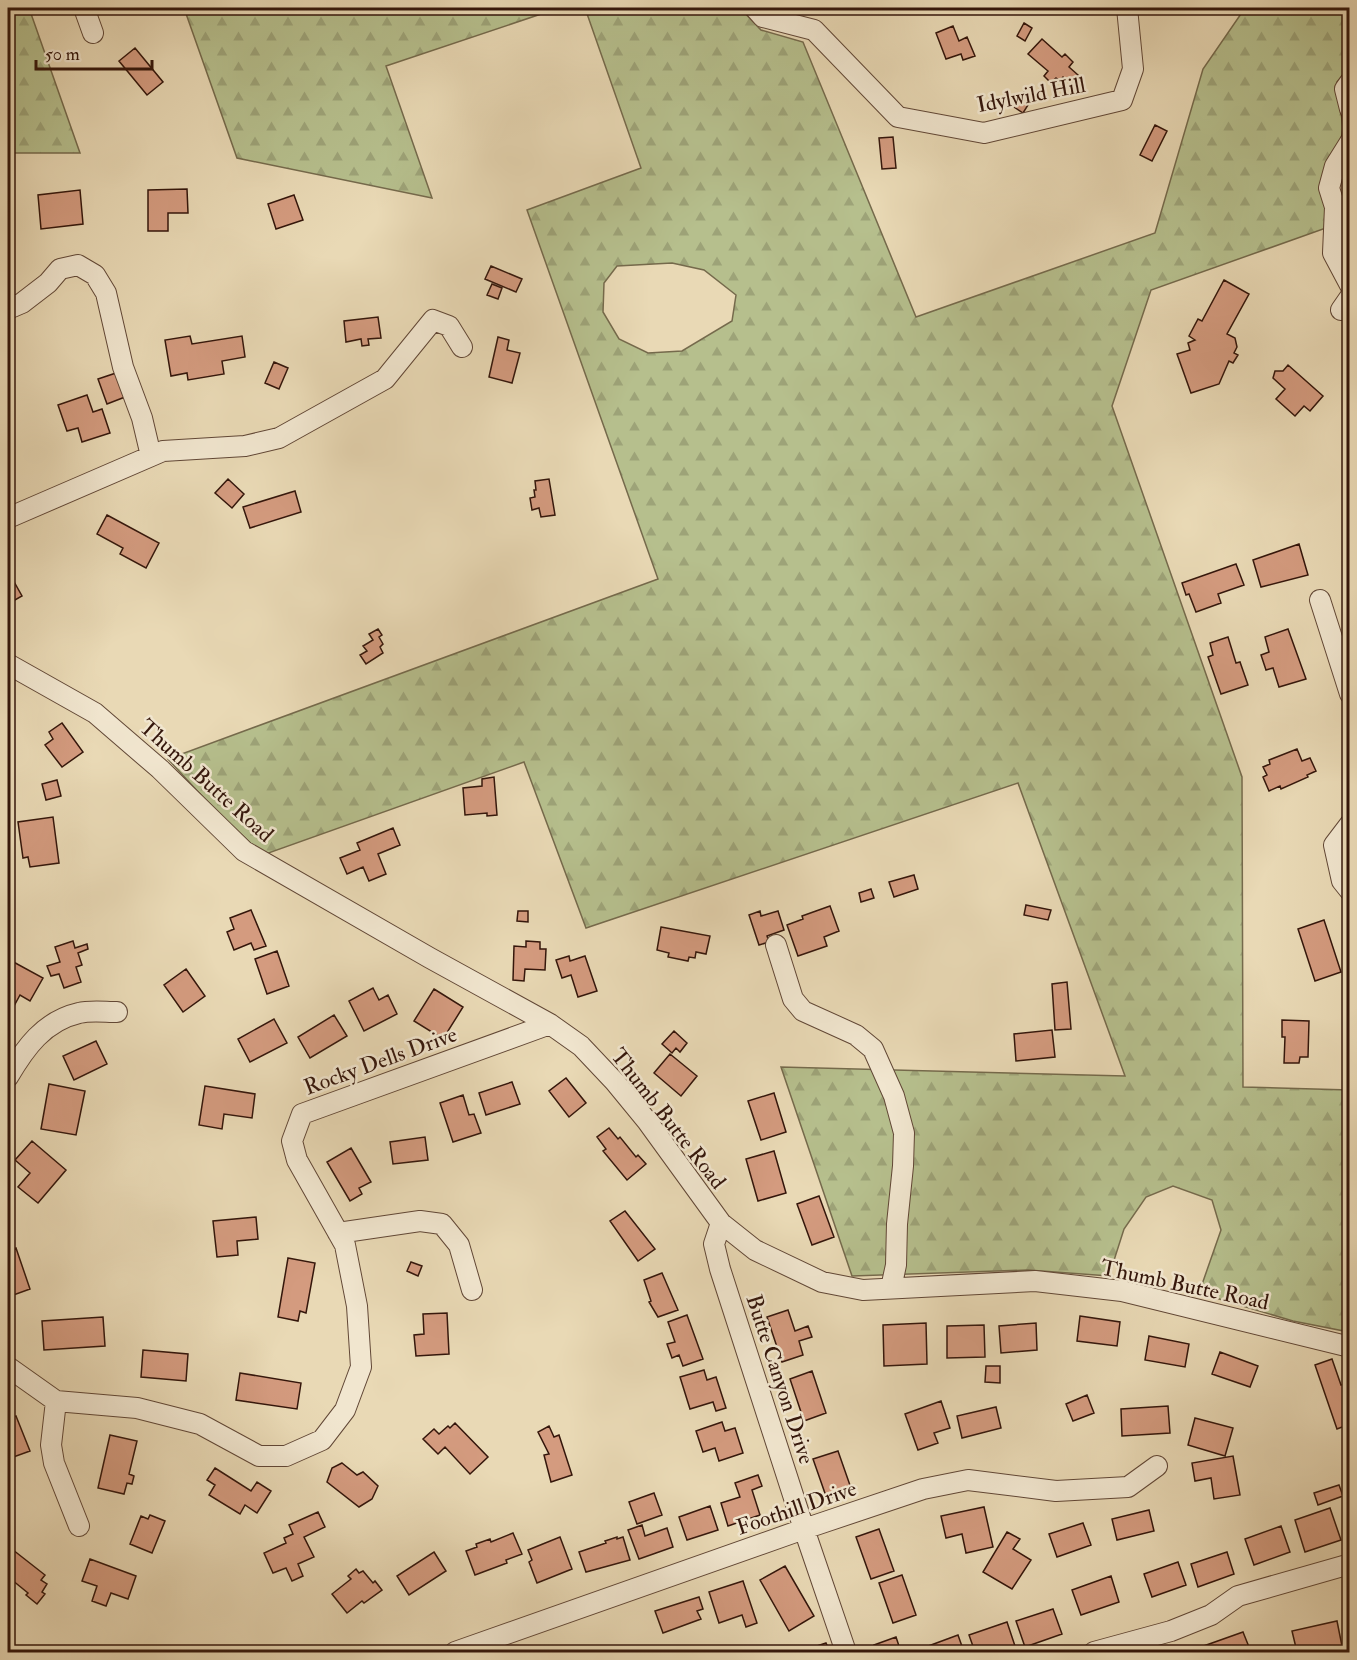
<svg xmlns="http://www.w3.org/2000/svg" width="1357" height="1660" font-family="'IM FELL Double Pica',serif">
<defs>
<pattern id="forest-firs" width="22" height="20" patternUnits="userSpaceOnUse" patternTransform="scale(1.5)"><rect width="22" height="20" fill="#b6bf8d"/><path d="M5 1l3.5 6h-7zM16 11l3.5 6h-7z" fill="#9da378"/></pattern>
</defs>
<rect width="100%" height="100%" fill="#e9d9b5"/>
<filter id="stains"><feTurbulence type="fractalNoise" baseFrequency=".00333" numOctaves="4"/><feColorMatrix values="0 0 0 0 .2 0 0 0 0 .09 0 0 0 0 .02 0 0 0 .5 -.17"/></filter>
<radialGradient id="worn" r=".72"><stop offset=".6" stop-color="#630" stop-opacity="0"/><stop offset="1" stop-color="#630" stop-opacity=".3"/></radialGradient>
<path fill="url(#forest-firs)" stroke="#756a4c" stroke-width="1.5" fill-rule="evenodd" d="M8 8H29L80 153H8Z
M184 8H559L386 66 432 198 237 158Z
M585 8H740L761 30 803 42 916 317 1155 233 1203 69 1245 8H1349V68L1337 82 1343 128 1326 228 1151 290 1112 406 1242 777 1243 1087 1349 1090V1332L1293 1321 1199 1293 1221 1230 1212 1200 1173 1186 1146 1197 1124 1229 1109 1276 1028 1270 852 1276 781 1067 1125 1076 1018 783 586 928 524 762 263 855 211 806 168 759 658 579 527 210 641 168ZM672 263 704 270 736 295 732 321 682 351 648 353 619 339 603 312 604 283 617 266Z"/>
<path fill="#d49b7f" stroke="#34160b" stroke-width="1.5" d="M1024 23 1032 28 1025 41 1017 36Z
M953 26 959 41 967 37 975 56 963 60 961 54 946 59 936 33Z
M1042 39 1062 57 1065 54 1073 62 1069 67 1078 75 1071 83 1063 77 1060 81 1056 78 1051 83 1044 76 1048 71 1028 54Z
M135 48 163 82 147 95 119 61Z
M1024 92 1033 97 1023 113 1014 107Z
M1155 125 1167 131 1152 161 1140 155Z
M893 137 896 168 882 169 879 138Z
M187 189 188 213H168V231H148V190Z
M80 190 83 224 41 229 38 195Z
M294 195 303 220 276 229 268 204Z
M491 266 522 279 516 292 485 279Z
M1224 280 1249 294 1227 334 1235 338 1237 347 1234 353 1238 355 1233 363 1229 361 1219 384 1191 393 1177 354 1190 350 1188 343 1195 340 1189 336 1198 319 1202 321Z
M492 284 502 288 498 299 487 295Z
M378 317 381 338 368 339 369 345 362 346 361 339 346 342 344 321Z
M190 336 192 344 242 336 245 357 222 361 224 374 188 380 187 373 171 376 165 340Z
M498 337 509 340 507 350 520 353 512 383 489 377Z
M274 362 288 368 279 389 265 383Z
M1288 365 1323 396 1310 411 1304 406 1295 416 1276 399 1285 389 1273 378 1275 371H1283Z
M116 373 125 397 107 404 98 379Z
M87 395 93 412 102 409 110 433 82 442 78 428 67 431 58 405Z
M228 479 244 494 232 508 215 493Z
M549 479 555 515 541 517 539 508 532 510 530 498 535 497 534 490H536L535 481Z
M295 491 301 512 250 528 243 507Z
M107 515 159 543 146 568 120 554 123 548 97 534Z
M1299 544 1308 575 1261 587 1253 560Z
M1236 564 1244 585 1218 594 1221 603 1196 612 1189 594 1186 595 1182 583Z
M8 571 22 596 8 604Z
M378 629 382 635 379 637 383 644 380 647 383 653 366 664 360 655 367 651 363 646 373 640 369 634Z
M1288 629 1306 679 1279 687 1273 668 1266 670 1261 655 1269 652 1265 637Z
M1228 637 1236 663 1240 662 1248 685 1221 694 1208 657 1213 655 1210 643Z
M62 723 83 752 62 767 45 745 53 739 49 732Z
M1297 749 1302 761 1310 758 1316 771 1307 775 1308 777 1281 789 1280 786 1269 791 1263 777 1267 775 1263 767 1270 764 1269 760Z
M494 777 497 815 487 816V813L465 815 463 788 482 786V779Z
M57 780 61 796 46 800 42 784Z
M53 817 59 863 30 867 28 857 23 858 18 822Z
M393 828 400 845 378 854 386 874 369 881 363 867 347 874 340 858 360 850 357 843Z
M914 875 918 889 894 897 889 882Z
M871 889 874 898 861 902 859 893Z
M1026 905 1051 910 1048 920 1024 915Z
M830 906 839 931 824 937 827 946 798 956 787 925 803 919 802 916Z
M251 910 266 946 254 950 251 943 234 950 227 932 234 929 230 918Z
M518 911H528V922L517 921Z
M760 911 761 916 778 911 784 930 767 936 769 942 759 945 749 915Z
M1324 920 1341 972 1315 981 1298 929Z
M661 927 710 936 706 954 696 952 695 958 689 957 688 961 668 957 669 953 657 950Z
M73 941 75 948 87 944 88 949 78 953 82 965 76 967 81 982 64 988 59 974 51 976 47 966 60 962 55 947Z
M526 941 540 942V949H546L545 970 525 969 524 981 513 980 514 946 526 947Z
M277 951 289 986 267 994 255 959Z
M569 956 570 961 585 956 597 991 578 997 571 975 562 978 556 960Z
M8 959 43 978 30 1001 20 995 14 1006 8 1003Z
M186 969 205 996 183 1012 164 985Z
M1067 982 1071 1029 1055 1030 1052 984Z
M373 988 379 1000 388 995 397 1014 364 1031 349 1001Z
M434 989 463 1007 443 1039 414 1021Z
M334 1015 347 1036 310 1058 298 1037Z
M274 1019 287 1043 250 1062 238 1039Z
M1282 1020 1309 1021 1308 1057H1300L1299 1063H1284L1285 1037H1282Z
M1052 1030 1055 1057 1016 1061 1014 1034Z
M674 1031 687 1043 680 1052 676 1048 672 1053 662 1044Z
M96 1041 107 1064 74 1080 63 1056Z
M670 1054 697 1076 681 1096 654 1073Z
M566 1078 586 1103 569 1117 549 1091Z
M512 1082 520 1104 486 1115 479 1093Z
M49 1084 85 1091 76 1135 41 1129Z
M205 1086 255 1094 252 1118 224 1114 222 1129 199 1125Z
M774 1093 786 1132 761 1140 748 1101Z
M463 1095 469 1115 474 1114 481 1133 453 1142 440 1103Z
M609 1128 618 1139 620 1137 636 1157 638 1155 646 1164 627 1180 603 1151 606 1149 597 1137Z
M425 1137 428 1160 393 1164 390 1142Z
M32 1141 66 1170 38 1203 18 1187 30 1173 15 1160Z
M351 1148 371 1182 359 1188 362 1194 350 1201 327 1162Z
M774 1151 786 1193 758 1201 746 1159Z
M819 1196 834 1237 812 1245 797 1204Z
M625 1211 655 1249 638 1261 610 1221Z
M256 1217 258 1239 237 1241 238 1255 217 1257 213 1221Z
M16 1248 30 1289 8 1297V1251Z
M288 1258 315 1263 306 1313 300 1311 298 1321 278 1317Z
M411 1262 422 1266 418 1276 407 1271Z
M662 1273 678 1310 658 1317 649 1302 651 1301 644 1280Z
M788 1310 795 1331 808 1326 812 1337 799 1341 803 1355 782 1362 767 1317Z
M447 1313 449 1354 416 1356 414 1335 424 1334 423 1314Z
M687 1315 703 1359 683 1366 679 1355 672 1358 667 1344 675 1342 668 1322Z
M1080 1316 1120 1322 1117 1346 1077 1341Z
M103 1317 105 1346 44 1350 42 1321Z
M926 1323 927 1364 884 1366 883 1325Z
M1036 1323 1037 1350 1001 1353 999 1326Z
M984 1325 985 1357 947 1358V1326Z
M1149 1336 1189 1344 1185 1367 1145 1360Z
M143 1350 188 1354 186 1381 141 1377Z
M1220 1352 1258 1366 1250 1387 1212 1374Z
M1332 1359 1341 1385 1350 1382V1424L1337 1429 1315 1365Z
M986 1366H1000V1383L985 1382Z
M704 1370 707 1380 716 1377 726 1408 716 1411 713 1402 690 1409 680 1377Z
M812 1371 826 1413 804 1421 790 1379Z
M240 1373 301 1383 297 1409 236 1400Z
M1087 1395 1094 1413 1073 1421 1066 1404Z
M941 1401 950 1428 934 1433 938 1443 918 1450 905 1414Z
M1168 1406 1170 1433 1122 1436 1121 1409Z
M996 1407 1001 1428 962 1438 957 1416Z
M16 1416 30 1451 8 1459V1419Z
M1195 1418 1233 1428 1225 1456 1188 1445Z
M722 1422 725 1431 735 1428 743 1453 719 1461 715 1448 703 1452 696 1431Z
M455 1423 488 1457 470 1474 445 1447 438 1454 423 1439 434 1429 439 1434 448 1426 450 1428Z
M549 1426 554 1437 559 1435 572 1475 551 1482 544 1455 549 1454 538 1432Z
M110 1435 137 1441 129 1474 134 1476 132 1484 127 1483 124 1494 98 1488Z
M838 1451 852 1491 827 1499 813 1459Z
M1233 1456 1240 1495 1214 1499 1211 1478 1195 1481 1192 1463Z
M342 1463 357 1475 363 1472 378 1486 372 1499 359 1507 327 1482 332 1468Z
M215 1468 251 1491 257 1482 271 1491 257 1513 245 1505 240 1514 209 1495 215 1485 207 1480Z
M758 1475 762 1486 752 1490 760 1515 728 1526 721 1503 740 1497 735 1483Z
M1339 1485 1343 1496 1318 1505 1314 1493Z
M654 1493 662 1515 637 1524 629 1502Z
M710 1506 718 1530 687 1540 679 1517Z
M984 1507 993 1547 966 1553 962 1534 946 1538 941 1516Z
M1330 1508 1341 1540 1305 1552 1295 1520Z
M1149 1510 1154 1531 1117 1540 1112 1519Z
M318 1512 325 1527 304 1537 314 1557 298 1564 303 1576 292 1581 286 1568 273 1573 264 1553 286 1543 284 1538 293 1534 289 1525Z
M150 1515 165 1521 152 1553 130 1544 141 1516 148 1519Z
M1083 1523 1091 1545 1057 1557 1049 1534Z
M642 1525 645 1536 667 1528 673 1547 639 1559 628 1530Z
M1281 1526 1290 1552 1254 1565 1245 1539Z
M879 1529 894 1571 871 1579 856 1537Z
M1007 1532 1020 1539 1013 1549 1031 1560 1012 1589 983 1572Z
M513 1533 522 1554 506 1560 507 1563 475 1575 466 1551 477 1547 476 1544 490 1539 491 1542Z
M560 1537 572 1569 537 1583 529 1562 532 1560 528 1550Z
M617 1537V1539L623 1537 630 1560 586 1572 579 1552 606 1543 605 1541Z
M8 1546 45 1575 41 1580 47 1584 42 1592 45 1594 37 1604 26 1595 28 1593 12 1580 8 1585Z
M434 1552 446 1571 409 1595 397 1576Z
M1227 1552 1234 1574 1198 1587 1191 1564Z
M90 1559 136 1576 128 1599 111 1593 106 1606 92 1601 97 1586 82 1581Z
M1178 1562 1186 1585 1152 1597 1144 1574Z
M785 1566 814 1616 789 1631 760 1580Z
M356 1569 359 1573 363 1571 373 1583 375 1581 382 1590 364 1603 362 1601 347 1613 332 1594 351 1579 348 1576Z
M902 1575 916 1615 893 1623 879 1583Z
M1111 1576 1119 1602 1081 1615 1072 1590Z
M743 1581 757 1623 746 1627 742 1615 719 1623 709 1592Z
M699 1597 703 1609 697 1611 701 1619 663 1633 655 1611Z
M1053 1609 1062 1634 1025 1647 1016 1621Z
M1337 1621 1342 1646 1313 1652H1297L1292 1631Z
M1007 1622 1015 1646 996 1652H975L969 1635Z
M1243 1632 1251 1652H1200L1198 1648Z
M958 1635 964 1652H925L923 1648Z
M896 1637 901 1652H877L874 1645Z
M826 1643 830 1652H799Z"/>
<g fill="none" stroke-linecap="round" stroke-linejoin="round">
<g stroke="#614736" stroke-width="22">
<path id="minor" d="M84 8 93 33
M755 8 763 17 814 30 898 117 984 133 1122 100 1133 69 1127 8
M1350 82 1345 89 1350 109
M1350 142 1335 166 1329 188 1335 207 1333 253 1350 285
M8 309 22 303 48 283 60 269 78 265 95 275 106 293 123 367 142 418 151 456
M1341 310 1350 297
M8 518 163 451 245 446 279 438 385 379 433 320 449 326 462 347
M1320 600 1350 694
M8 664 95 713 160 769 244 851 430 958 550 1024 581 1046 615 1082 647 1121 721 1223 755 1250 822 1282 863 1290 1035 1281 1122 1291 1350 1347
M1350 824 1334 845 1342 881 1350 891
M776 945 793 999 803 1011 856 1035 873 1049 894 1096 904 1133 903 1166 897 1224 896 1265 891 1288
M8 1077C25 1048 44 1021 79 1013 90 1010 105 1012 117 1012
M721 1223 714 1244 720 1269 804 1529 846 1652
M338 1233 420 1221 442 1224 459 1245 472 1290
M8 1367 56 1401 137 1408 200 1424 259 1456H286L322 1440 345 1410 361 1367 357 1306 345 1245 297 1160 292 1141 302 1114 550 1024
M56 1401 51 1445 54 1463 79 1526
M455 1652 804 1529 923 1489 968 1480 1056 1491 1128 1487 1157 1466
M1094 1652 1171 1631 1211 1615 1238 1596 1350 1564"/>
</g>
<use href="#minor" stroke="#f1e6cf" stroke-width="20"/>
</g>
<g text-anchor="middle" stroke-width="5" stroke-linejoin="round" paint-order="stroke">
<g font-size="22" fill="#34160b" stroke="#f1e6cf">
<text transform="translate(1031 94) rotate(-11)" y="8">Idylwild Hill</text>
<text transform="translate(207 780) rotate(42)" y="8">Thumb Butte Road</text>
<text transform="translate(380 1060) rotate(-20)" y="8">Rocky Dells Drive</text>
<text transform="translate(669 1118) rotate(52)" y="8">Thumb Butte Road</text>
<text transform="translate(1185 1284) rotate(12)" y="8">Thumb Butte Road</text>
<text transform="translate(781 1379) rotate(72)" y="8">Butte Canyon Drive</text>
<text transform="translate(796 1507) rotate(-19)" y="8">Foothill Drive</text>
</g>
</g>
<rect width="1357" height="1660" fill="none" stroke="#e9d9b5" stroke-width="30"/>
<rect x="9" y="9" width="1339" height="1642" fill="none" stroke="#34160b" stroke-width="3"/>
<rect x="15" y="15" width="1327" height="1630" fill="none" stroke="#34160b" stroke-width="1.5"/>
<path d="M36 60v9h116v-9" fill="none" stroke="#34160b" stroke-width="3"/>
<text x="45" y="60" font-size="18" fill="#34160b" stroke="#f1e6cf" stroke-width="4.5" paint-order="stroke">50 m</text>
<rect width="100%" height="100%" filter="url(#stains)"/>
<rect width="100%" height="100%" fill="url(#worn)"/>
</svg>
